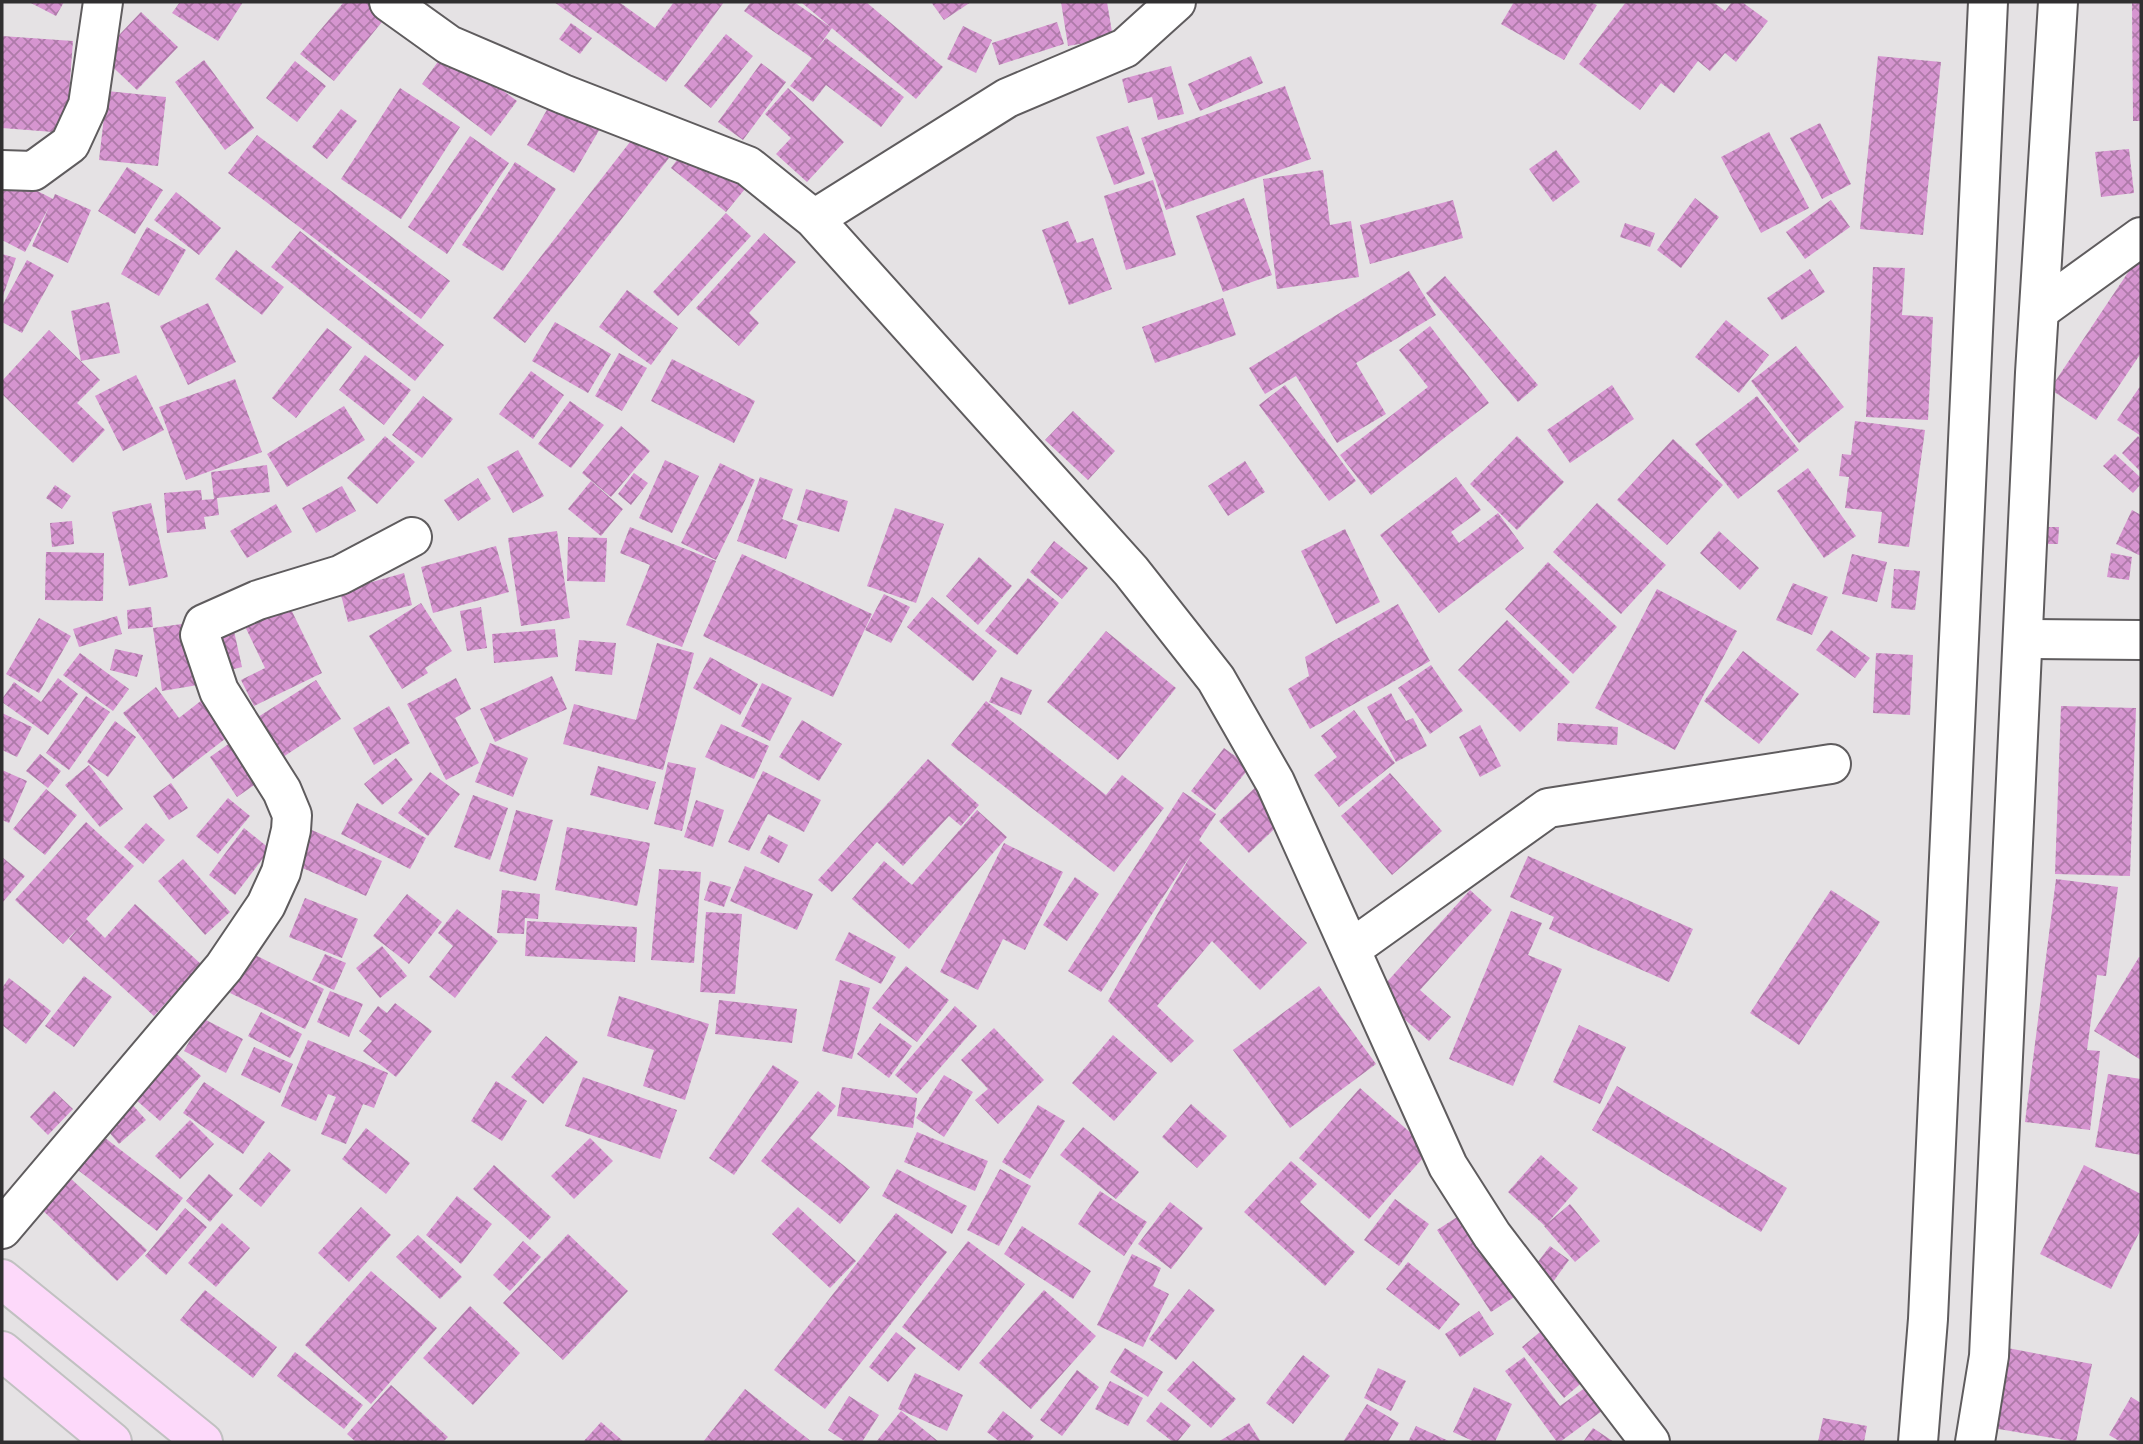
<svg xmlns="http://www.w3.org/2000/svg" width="2143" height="1444" font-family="'DM Sans',sans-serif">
<defs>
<pattern id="building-cross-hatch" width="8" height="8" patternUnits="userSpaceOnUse" patternTransform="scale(1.75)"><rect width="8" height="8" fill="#d695d0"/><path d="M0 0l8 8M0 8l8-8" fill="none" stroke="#ae7aa9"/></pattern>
</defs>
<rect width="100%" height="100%" fill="#e5e2e4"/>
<path fill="url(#building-cross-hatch)" d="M29 2H64L56 16Z
M180 2H243L218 41 172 13Z
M344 2H377L390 12 334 81 300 54Z
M554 2H619L655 28 674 2H724L666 82Z
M751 2H794L832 28 816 50 826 38 904 97 881 127 826 85 813 102 790 86 812 58 744 11Z
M801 2H866L943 67 916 99Z
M931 2H971L944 20Z
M1061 2H1107L1113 38 1068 46Z
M1514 2H1590L1597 5 1564 60 1501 24Z
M1626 2H1713L1725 11 1732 2H1742L1768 21 1736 62 1725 53 1710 71 1698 61 1674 93 1661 83 1640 110 1579 64Z
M2132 2H2141V121H2133Z
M141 12 178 47 137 90 100 55Z
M1057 22 1064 44 999 65 992 43Z
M571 23 592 38 580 54 559 39Z
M963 26 992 40 976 73 947 59Z
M726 34 753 56 711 108 684 86Z
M2 36 73 41 66 133 2 128Z
M447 49 517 101 491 136 422 84Z
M1251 56 1263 83 1200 111 1188 84Z
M1878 56 1941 62 1923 235 1860 229Z
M204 60 254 128 225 150 175 82Z
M295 61 326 86 297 122 266 98Z
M761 63 786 82 743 140 718 122Z
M1171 66 1184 114 1158 120 1152 97 1128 103 1122 79Z
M1285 86 1311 159 1166 210 1141 138Z
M400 88 460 127 401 219 341 179Z
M788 88 844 142 807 182 776 154 791 138 765 114Z
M107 91 166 97 158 166 99 160Z
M553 99 601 127 574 173 527 145Z
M341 109 357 121 327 159 312 147Z
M1820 123 1851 184 1822 199 1790 138Z
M1128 126 1145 174 1114 185 1096 137Z
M1769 132 1809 208 1761 233 1721 157Z
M637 133 669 158 525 343 493 318Z
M257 135 450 281 421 319 228 173Z
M470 136 509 163 447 254 408 227Z
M689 144 745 189 726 212 671 168Z
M2129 149 2134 193 2101 197 2095 152Z
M1556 150 1580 182 1553 202 1529 169Z
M515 162 556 189 503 271 462 245Z
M127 167 163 190 135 234 98 211Z
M1323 170 1330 225 1351 221 1359 277 1277 289 1263 179Z
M4 174 53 199 55 194 91 210 68 263 32 246 49 207 25 252 2 240V178Z
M1153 180 1176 255 1126 270 1104 196Z
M176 192 221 228 199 255 154 220Z
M1244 198 1272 275 1223 292 1196 216Z
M1695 198 1719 217 1681 268 1657 250Z
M1453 200 1463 238 1370 264 1360 225Z
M1831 200 1850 227 1805 259 1786 232Z
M726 213 751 236 678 316 653 292Z
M1068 221 1077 243 1093 238 1112 289 1069 305 1042 230Z
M1625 223 1655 233 1650 247 1620 237Z
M147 227 186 250 159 296 121 274Z
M300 231 444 345 415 381 271 267Z
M764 233 796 262 749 313 759 323 739 346 696 308Z
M236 250 284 287 262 315 215 279Z
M2141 253V353L2096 420 2050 389Z
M2 254 16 258 2 299Z
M27 260 54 275 22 333 2 322V306Z
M1873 267 1905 268 1902 315 1933 317 1928 420 1866 417Z
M1810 269 1825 292 1782 320 1767 298Z
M1409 271 1436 315 1356 363 1386 414 1337 443 1296 376 1265 394 1249 368Z
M1445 276 1538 385 1518 402 1426 293Z
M627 290 678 328 651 365 599 327Z
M1223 298 1236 335 1155 363 1142 327Z
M109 302 120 353 81 361 71 311Z
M208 303 236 362 188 385 160 326Z
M1726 320 1769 355 1739 393 1695 357Z
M555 322 611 354 588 393 532 361Z
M1430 326 1489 403 1371 495 1340 455 1428 387 1399 350Z
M327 328 352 347 296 418 272 398Z
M49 330 100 380 77 403 105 430 73 463 2 394V381Z
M1796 346 1844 407 1799 443 1751 381Z
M619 353 647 368 622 411 595 396Z
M365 355 411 390 384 425 339 390Z
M672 359 755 401 734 443 651 401Z
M531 371 564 395 533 439 499 414Z
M136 375 164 430 123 451 95 396Z
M235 379 262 452 186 480 159 407Z
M1285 385 1356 481 1329 501 1259 405Z
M1612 385 1634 419 1570 463 1547 430Z
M2141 385V436L2117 420Z
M423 396 453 419 422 458 392 435Z
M1757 396 1799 450 1738 499 1695 444Z
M570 401 604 425 571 468 538 444Z
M344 406 365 440 287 487 267 454Z
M1073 411 1115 451 1088 480 1045 440Z
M1855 421 1925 430 1909 547 1878 543 1882 512 1845 508 1849 477 1839 476 1842 454 1851 455Z
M621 426 650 451 611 497 582 473Z
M385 436 415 462 377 504 347 478Z
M1517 436 1564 482 1517 530 1470 484Z
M2138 436 2141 440V472L2122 453Z
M1673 439 1723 485 1667 545 1617 500Z
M518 450 544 496 513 513 487 467Z
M2115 454 2141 478V484L2133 493 2103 466Z
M665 460 699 476 672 533 639 518Z
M1245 461 1265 492 1228 516 1208 486Z
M720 463 755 480 716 560 681 543Z
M267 465 270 492 217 498 219 515 204 517 206 529 167 533 164 493 201 490 202 500 214 499 211 472Z
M1808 468 1856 536 1824 558 1777 491Z
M634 473 648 483 631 505 618 494Z
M760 477 793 489 782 519 798 525 786 559 737 541Z
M1456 477 1481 510 1451 532 1459 543 1498 513 1524 548 1439 613 1380 535Z
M478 478 491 499 458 521 444 500Z
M591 481 623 509 601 536 568 509Z
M55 485 71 496 62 509 46 498Z
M342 486 356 511 316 533 302 508Z
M806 489 848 501 839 532 797 520Z
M151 503 168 577 129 586 112 512Z
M1597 503 1666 565 1621 614 1553 552Z
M276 504 292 532 247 558 230 531Z
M895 508 944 524 916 603 867 586Z
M2132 510 2141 515V556L2116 544Z
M72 521 74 544 52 547 50 523Z
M630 527 716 561 682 647 626 625 650 565 620 553Z
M2040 527H2059L2058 544H2039Z
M1345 529 1380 602 1336 624 1301 551Z
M557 531 570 618 521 626 508 538Z
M1719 531 1759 568 1740 590 1700 553Z
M568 537 607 538 605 582 567 581Z
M1054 541 1088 568 1062 599 1030 572Z
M496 546 509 592 433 613 421 567Z
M46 552 104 553 103 601 45 600Z
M2111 553 2132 557 2129 580 2107 577Z
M742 554 872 614 833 697 703 636Z
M1852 554 1887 562 1877 602 1842 594Z
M979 557 1012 586 978 625 946 596Z
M1548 562 1617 627 1573 674 1505 609Z
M1894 569 1920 571 1915 610 1891 608Z
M404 573 412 605 348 622 340 591Z
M1028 578 1059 603 1017 655 985 631Z
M1793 583 1828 597 1812 635 1776 620Z
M1657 589 1737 631 1675 750 1595 708Z
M884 594 910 607 891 643 865 630Z
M285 597 322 673 254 706 241 680 265 668 241 618Z
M932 597 997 651 973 681 907 627Z
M421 603 452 651 425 668 428 673 402 689 369 636Z
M1398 604 1430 661 1310 729 1288 689 1309 676 1305 657Z
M151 607 153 627 128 629 127 610Z
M481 607 487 648 467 651 460 611Z
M117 616 122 634 79 647 73 629Z
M39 618 71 636 39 693 6 674Z
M1507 620 1570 682 1520 732 1458 670Z
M232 622 242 667 214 674 205 629Z
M189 623 198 685 162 691 153 628Z
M555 629 558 657 494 663 492 634Z
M1831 630 1870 658 1855 678 1816 650Z
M1106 631 1176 688 1118 760 1047 702Z
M579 640 616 643 612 675 575 671Z
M657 643 694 653 663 770 563 744 574 704 636 720Z
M115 649 143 655 137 677 110 670Z
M1743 651 1799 694 1759 744 1704 701Z
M80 653 129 689 113 711 63 675Z
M1876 653 1913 655 1910 715 1873 713Z
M710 657 758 684 740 715 693 688Z
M1431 665 1463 711 1430 734 1398 688Z
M552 676 567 709 495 742 480 709Z
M1001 677 1032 690 1021 715 989 702Z
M58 678 78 694 48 735 2 702V699L14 682 41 702Z
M456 678 471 709 455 718 479 763 446 780 407 704Z
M316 680 341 719 283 757 258 717Z
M762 683 792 698 770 741 741 726Z
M156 687 179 718 207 696 234 732 173 779 123 713Z
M1391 693 1406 721 1413 718 1427 746 1396 762 1367 707Z
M86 696 110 712 69 770 46 753Z
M986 701 1106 795 1122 775 1164 808 1114 872 951 745Z
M389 706 410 743 374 765 353 728Z
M2061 706 2136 708 2130 876 2055 874Z
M1354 710 1395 763 1339 807 1314 775 1337 757 1321 736Z
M2 713 32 727 17 757 2 750Z
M802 720 842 744 819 781 779 757Z
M115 721 136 737 108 777 87 762Z
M1558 723 1618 727 1617 745 1557 741Z
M721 724 769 746 754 779 705 757Z
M1480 725 1501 766 1480 777 1459 737Z
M240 736 267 776 237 797 210 757Z
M490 743 528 758 513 797 475 782Z
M1224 748 1250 767 1215 810 1191 791Z
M40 754 61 771 48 788 26 771Z
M396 758 413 780 382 805 364 784Z
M928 759 979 805 961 826 949 816 903 866 877 842 832 892 818 880Z
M668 762 696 768 682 831 654 824Z
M89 765 123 809 100 827 65 785Z
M598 766 656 782 648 810 590 795Z
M2 770 27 781 9 823 2 820Z
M763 771 821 800 804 832 768 814 749 851 728 842Z
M430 772 460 794 428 836 398 813Z
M1390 773 1442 831 1392 875 1341 816Z
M171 783 188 808 169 820 153 796Z
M1257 786 1287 817 1249 853 1219 821Z
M46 789 77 815 45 855 13 829Z
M1183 792 1216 814 1199 840 1307 943 1260 990 1212 941 1157 1006 1194 1041 1171 1063 1108 1001 1192 853 1101 992 1068 971Z
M473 795 508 808 490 860 454 847Z
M228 798 250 816 218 854 196 836Z
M696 800 724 810 713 847 684 837Z
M357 803 426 838 410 869 341 834Z
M516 810 553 820 536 881 499 871Z
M977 810 1007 837 909 949 852 899 884 861 912 885Z
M86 822 134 866 86 919 105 938 135 904 201 964 154 1016 69 939 80 926 63 944 15 900Z
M146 823 165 840 143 864 124 847Z
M305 827 382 861 366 896 289 862Z
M567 827 650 843 637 906 555 890Z
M244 828 270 849 235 895 209 875Z
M769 835 788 845 779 863 760 853Z
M1004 843 1063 872 1025 950 1003 939 978 990 940 972Z
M1528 856 1693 929 1669 982 1549 929 1554 917 1510 897Z
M2 857 25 876 3 902 2 901Z
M183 859 230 912 205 935 158 881Z
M745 866 813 894 797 930 730 901Z
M659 869 701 872 694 963 651 960Z
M1075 877 1099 894 1067 941 1043 925Z
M2056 879 2118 887 2106 976 2097 975 2087 1050 2100 1051 2090 1130 2025 1122Z
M710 881 731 887 724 907 704 900Z
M502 890 540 894 538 919 525 918 524 934 497 933Z
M1470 890 1492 910 1420 990 1451 1017 1429 1041 1376 994Z
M1831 890 1880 922 1799 1045 1750 1013Z
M407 894 442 922 409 964 373 936Z
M305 898 358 919 342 958 289 937Z
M457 909 498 941 455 998 429 977 453 946 438 933Z
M1511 911 1542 923 1528 955 1562 969 1513 1086 1449 1059Z
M706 912 742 914 735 994 700 992Z
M527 921 637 927 635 962 525 956Z
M849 932 896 957 881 984 835 960Z
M382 946 407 976 380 998 356 968Z
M249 952 324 989 305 1029 230 993Z
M325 954 346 963 334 990 312 980Z
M2139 957 2141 958V1060L2094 1031Z
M906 966 949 1000 917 1042 872 1008Z
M84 976 112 997 74 1047 45 1026Z
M9 978 51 1011 26 1044 2 1025V988Z
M840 980 870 988 852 1059 822 1051Z
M1319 986 1376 1064 1290 1128 1233 1050Z
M330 991 363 1004 349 1037 317 1022Z
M619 996 709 1024 685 1100 643 1086 654 1050 607 1036Z
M719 1000 797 1009 792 1043 715 1034Z
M395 1003 432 1031 396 1077 363 1051 372 1041 359 1031 378 1006 387 1013Z
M955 1006 977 1026 917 1094 895 1075Z
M261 1012 302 1034 290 1058 248 1036Z
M202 1018 243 1039 226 1073 184 1051Z
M880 1023 912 1046 889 1078 857 1054Z
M1579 1025 1626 1047 1600 1104 1553 1082Z
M994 1028 1044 1080 998 1124 975 1100 988 1089 961 1060Z
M1113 1035 1157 1073 1114 1121 1072 1083Z
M546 1036 578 1062 543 1104 511 1077Z
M308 1040 388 1073 374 1108 363 1104 346 1144 321 1134 336 1097 328 1094 316 1121 281 1106Z
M168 1046 201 1076 160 1121 127 1092Z
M254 1047 293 1064 280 1093 241 1075Z
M773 1065 799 1082 734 1175 709 1158Z
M2108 1074 2141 1079V1155L2095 1147Z
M944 1075 973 1092 944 1137 916 1118Z
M583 1077 677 1110 660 1159 565 1126Z
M496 1081 527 1101 502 1141 471 1121Z
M204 1082 265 1122 243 1154 183 1113Z
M1617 1086 1787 1188 1761 1232 1592 1130Z
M842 1087 917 1098 913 1128 837 1116Z
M1360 1088 1430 1150 1369 1219 1299 1158Z
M54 1091 73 1109 48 1135 30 1117Z
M818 1091 836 1106 810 1138 870 1187 840 1224 761 1161Z
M130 1102 146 1120 119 1144 103 1125Z
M1191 1104 1227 1136 1197 1168 1162 1137Z
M1038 1105 1065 1121 1030 1179 1002 1162Z
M190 1120 214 1144 180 1179 155 1156Z
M1083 1127 1139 1172 1116 1199 1060 1155Z
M366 1128 410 1163 386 1194 342 1159Z
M917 1132 988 1161 975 1191 904 1162Z
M100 1134 183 1198 157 1231 74 1167Z
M590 1138 613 1161 574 1199 551 1176Z
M269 1152 291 1170 261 1207 239 1189Z
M1541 1155 1578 1188 1545 1226 1508 1192Z
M1291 1161 1317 1184 1300 1202 1355 1252 1325 1286 1244 1212Z
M494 1165 551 1217 530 1240 473 1189Z
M2084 1165 2141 1194V1229L2111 1289 2040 1254Z
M897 1169 967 1206 952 1234 882 1196Z
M1000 1169 1031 1186 999 1246 967 1230Z
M209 1174 233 1195 210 1222 186 1201Z
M67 1175 147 1250 117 1281 38 1206Z
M1100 1191 1147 1222 1124 1256 1078 1224Z
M457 1196 492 1224 461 1264 426 1235Z
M1395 1199 1429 1224 1399 1266 1364 1240Z
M1170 1202 1203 1228 1171 1269 1138 1244Z
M1570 1204 1600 1241 1575 1262 1544 1226Z
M361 1207 391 1235 349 1282 318 1253Z
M798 1207 856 1261 830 1288 772 1234Z
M185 1208 207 1227 166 1275 145 1256Z
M1468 1210 1522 1292 1491 1312 1437 1230Z
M896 1213 947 1252 825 1409 774 1370Z
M222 1223 250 1248 216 1287 188 1263Z
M1022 1226 1091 1271 1073 1299 1004 1254Z
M568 1234 628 1291 563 1360 503 1303Z
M418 1235 462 1277 440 1299 396 1257Z
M523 1241 541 1257 510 1291 493 1275Z
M968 1241 1025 1284 959 1371 902 1327Z
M1550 1246 1569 1260 1550 1286 1531 1271Z
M1132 1254 1161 1268 1153 1286 1169 1294 1143 1347 1097 1325Z
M1408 1262 1460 1304 1439 1330 1386 1289Z
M371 1271 437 1328 371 1404 305 1345Z
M1189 1289 1215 1310 1176 1360 1149 1339Z
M205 1290 277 1347 253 1378 180 1320Z
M1044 1290 1096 1336 1031 1409 979 1363Z
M470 1306 520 1353 473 1405 423 1358Z
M1479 1311 1494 1334 1460 1357 1445 1334Z
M1551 1323 1593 1373 1564 1398 1522 1347Z
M896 1332 916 1348 888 1382 869 1367Z
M2002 1347 2092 1364 2076 1442 1987 1427Z
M1125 1348 1163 1372 1148 1397 1110 1372Z
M295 1352 363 1405 344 1429 277 1376Z
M1303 1355 1330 1376 1293 1424 1266 1403Z
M1524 1357 1560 1406 1593 1382 1610 1405 1560 1442H1557L1505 1371Z
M1193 1361 1236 1399 1211 1428 1167 1390Z
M1378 1368 1406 1381 1391 1411 1364 1398Z
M1077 1370 1099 1387 1062 1436 1040 1420Z
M915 1373 963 1395 947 1431 898 1409Z
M1110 1381 1143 1398 1128 1426 1095 1409Z
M391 1385 448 1437 443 1442H356L347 1434Z
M1474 1387 1512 1404 1495 1442H1475L1453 1432Z
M745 1389 812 1442H703Z
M849 1396 879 1415 862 1442H846L828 1430Z
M2131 1397 2141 1403V1442H2121L2109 1435Z
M1161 1402 1191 1425 1177 1442H1173L1146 1421Z
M1367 1404 1399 1423 1388 1442H1343Z
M901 1411 939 1442H876Z
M1003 1411 1034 1436 1029 1442H1000L987 1432Z
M1823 1418 1867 1426 1864 1442 1843 1440 1842 1442H1818Z
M601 1422 624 1442H583Z
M1249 1423 1261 1442H1218Z
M1416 1426 1451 1442H1408Z
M1593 1428 1614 1442H1583Z"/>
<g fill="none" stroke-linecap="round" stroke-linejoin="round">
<g stroke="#5f5c5e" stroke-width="42">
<path id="street" d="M389 2 449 45 563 94 748 166 814 219 1131 571 1216 679 1275 782 1448 1166 1492 1235 1650 1442
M2 170 33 171 70 144 88 105 103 2
M814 219 1007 98 1125 48 1176 2
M2040 310 2141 237
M2023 639 2141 640
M1351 949 1548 808 1831 764
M2 1229 224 967 266 905 281 872 291 830 292 815 282 791 219 691 200 635 204 624 258 600 340 575 412 537"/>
</g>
<g stroke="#5f5c5e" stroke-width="42">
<path id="secondary" d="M1918 1442 1928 1319 1988 2
M1975 1442 1989 1356 2035 373 2058 2"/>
</g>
<g stroke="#c1c1c1" stroke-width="42">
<path id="primary" d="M2 1279 203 1442
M2 1351 112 1442"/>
</g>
<use href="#street" stroke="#fff" stroke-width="38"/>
<use href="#secondary" stroke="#fff" stroke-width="38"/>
<use href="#primary" stroke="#fdd9fa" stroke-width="38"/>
</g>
<rect width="2143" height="1444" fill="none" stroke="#302f30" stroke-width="7"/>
</svg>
